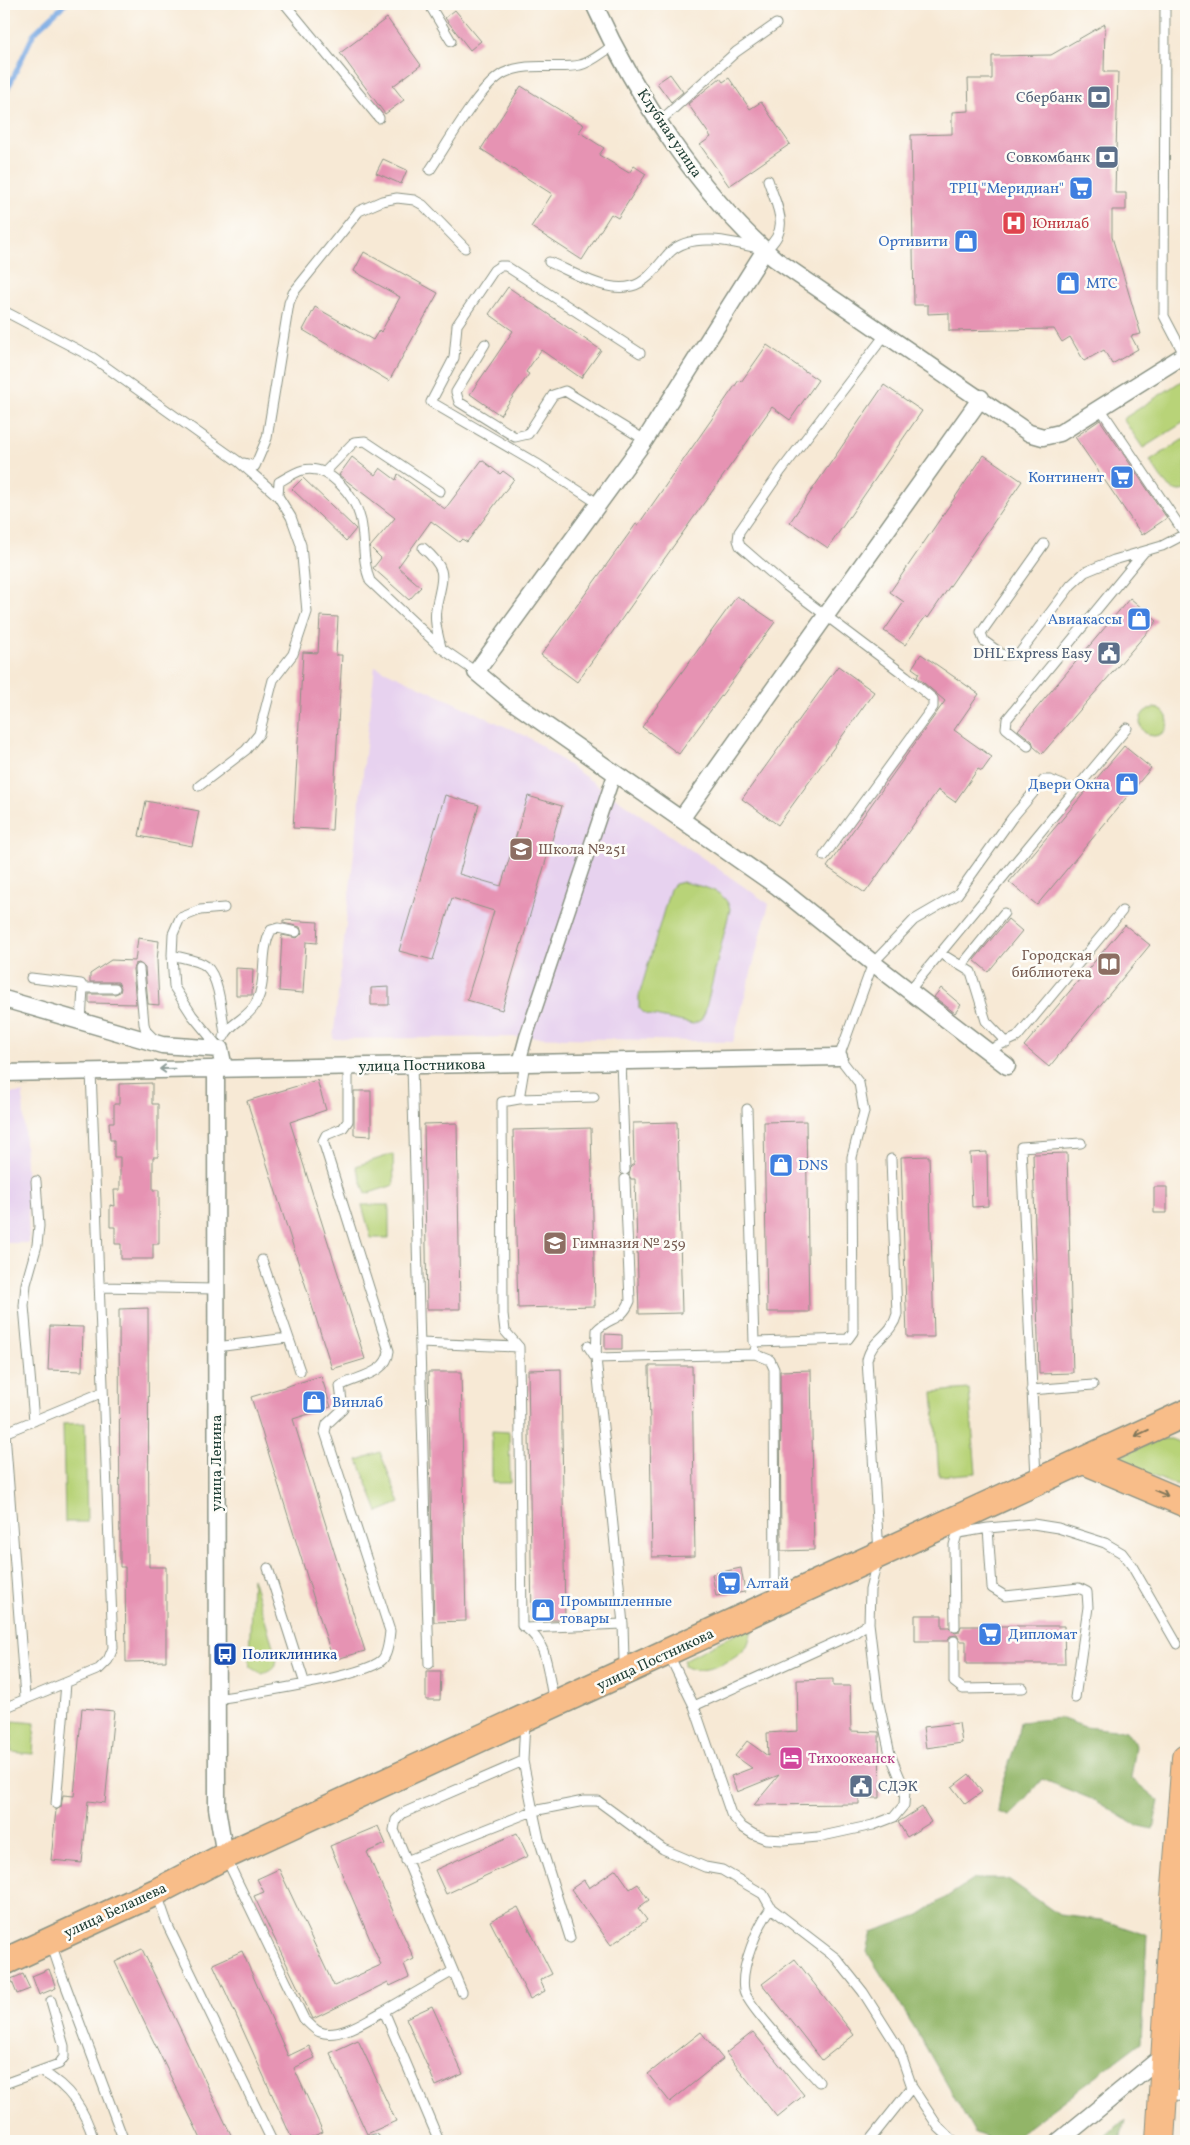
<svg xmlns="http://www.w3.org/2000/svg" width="1190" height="2145" font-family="Vollkorn,serif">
<rect width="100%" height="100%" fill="#fdfcf7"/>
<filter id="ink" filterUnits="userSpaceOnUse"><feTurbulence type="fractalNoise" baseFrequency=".02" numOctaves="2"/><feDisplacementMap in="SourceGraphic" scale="10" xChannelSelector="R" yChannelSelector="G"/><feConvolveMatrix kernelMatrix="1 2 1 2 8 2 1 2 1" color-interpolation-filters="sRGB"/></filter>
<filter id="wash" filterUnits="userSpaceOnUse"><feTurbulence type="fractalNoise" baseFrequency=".0096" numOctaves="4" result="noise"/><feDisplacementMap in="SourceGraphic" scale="20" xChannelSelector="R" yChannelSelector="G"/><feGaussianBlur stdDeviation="1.12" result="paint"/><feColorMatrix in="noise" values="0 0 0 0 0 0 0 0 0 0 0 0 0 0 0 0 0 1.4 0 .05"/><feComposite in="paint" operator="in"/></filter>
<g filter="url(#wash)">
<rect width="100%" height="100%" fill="#f7e9d5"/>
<path fill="#e7d2ef" d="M375 666 528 737 769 904 733 1042 526 1037 333 1039Z
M4 1093H23L29 1243H4Z
M4 1266 10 1425 4 1426Z"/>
<path fill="#b8d378" stroke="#6c8856" d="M1186 378V421L1143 448 1123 419Z
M1182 440H1186V490C1169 496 1159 474 1150 461Z
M1140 722a14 14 0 1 1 28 0a14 14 0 1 1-28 0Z
M683 882C702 887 725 889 730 909L705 1012 701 1020 693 1024 645 1014 639 1008V996L670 889 675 884Z
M393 1154 394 1185 366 1194 356 1166Z
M362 1205H389V1238H371Z
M969 1389 976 1473 939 1476 933 1392Z
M85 1423 87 1522H65L63 1424Z
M492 1431 509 1432 510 1483H492Z
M1161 1439H1171L1186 1445V1483L1180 1485 1170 1483 1113 1459Z
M380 1452 400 1503 378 1512 358 1460Z
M252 1578 277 1659C276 1668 271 1671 262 1674L251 1667 249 1659Z
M748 1627 752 1630C750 1636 749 1644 745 1649 733 1662 700 1677 684 1666V1660Z
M13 1721 35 1723 33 1754 11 1752Z"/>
<path fill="#92b568" stroke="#58794e" d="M1060 1718 1085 1727 1126 1731 1136 1746 1131 1778 1159 1801 1153 1829 1136 1825 1094 1800 1042 1779 1010 1816 998 1812 1002 1784 1016 1743 1020 1722Z
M974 1879H1008L1059 1915 1102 1920 1147 1935 1141 2042 1010 2141H997L975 2133 916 2030 867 1952 872 1932 919 1915Z
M1125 2119 1120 2141H1101Z"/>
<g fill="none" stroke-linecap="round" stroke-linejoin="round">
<path stroke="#78a9e3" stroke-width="5" d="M4 97 34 33 65 4"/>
</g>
<g id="blocks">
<path fill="#e693b3" d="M455 10 481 41 470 50 445 18Z
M387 18 421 65 393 86 404 100 385 114 340 53Z
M1105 24 1104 72H1118L1115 193H1126V210H1112V237L1141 334 1131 336 1138 349 1112 364 1104 350 1084 361 1070 337 1062 342 1054 329 949 331V313L928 314V305H914L911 135 952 134V112L969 111 968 79H992V56L1051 55Z
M670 74 683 92 671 102 657 83Z
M720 78 723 82 729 78 750 109 761 102 790 144 729 186 700 145 711 137 688 104Z
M521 86 584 125 579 132 604 148 599 155 629 173 634 166 646 174 618 218 611 214 582 260 531 227 552 194 481 149Z
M383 159 407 170 401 184 376 173Z
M364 252 438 293 389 381 303 330 315 307 373 340 379 330 381 332 400 297 354 271Z
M508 287 601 350 581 378 541 350 526 372 529 374 500 415 470 394 513 331 489 314Z
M767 345 818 380 790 420 772 407 577 682 541 655 636 524 638 525 739 380 741 382Z
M884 385 922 411 828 548 790 522Z
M1100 420 1167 518 1142 535 1075 437Z
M984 455 1022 481 928 618 926 616 905 645 884 631 904 602 890 592Z
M352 457 375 475 380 468 396 480 398 474 445 509 482 460 500 474 503 471 514 479 467 542 462 539 459 542 431 521 398 567 421 587 409 600 373 568 381 558 370 547 395 518 339 475Z
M303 478 356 529 346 541 292 489Z
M737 596 775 622 679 754 642 727Z
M1130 598 1157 621 1042 754 1034 747 1032 741 1018 730Z
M320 616 338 617 336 655H342L332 830 293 828 303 652 318 653Z
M921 654 979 694 954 730 992 757 982 771 978 769 955 802 938 790 865 893 827 867 945 701 917 677 919 673 912 668Z
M838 666 874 692 778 825 742 799Z
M1124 746 1151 768 1037 905 1009 882Z
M445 795 479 805 459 874 501 886 528 796 562 806 502 1010 467 1000 494 911 452 898 433 960 399 951Z
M146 801 199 811 192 846 139 836Z
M1008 919 1022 931 988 972 974 960Z
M283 920 318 922 317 943 306 942 303 993 279 991 282 935 297 938 302 933 300 927 283 923Z
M1125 925 1150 945 1049 1067 1024 1046Z
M138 938 159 941 157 960 159 1005 148 1004 145 968 139 963 135 964 133 969 136 1004 89 1003V994H115L120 992 121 988 118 982H90V974L111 960 135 961Z
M236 968 253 969 252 995H236Z
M389 987V1005H371V988Z
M941 988 961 1005 955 1013 934 997Z
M317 1080 326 1110 290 1122 365 1359 332 1369 247 1101Z
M152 1083V1104H158V1157H153V1190H159V1244H153V1259H121V1244H115V1227H110V1205L115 1206 114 1190H120V1157H114V1140H110L109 1122H114V1104H119V1084Z
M354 1091H371V1136L354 1135Z
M806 1121 809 1312H767L764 1122Z
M677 1122 682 1313 639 1314 635 1179H631L629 1175 631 1166 634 1164 633 1123Z
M457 1123 460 1309H427L424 1124Z
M591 1128 595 1306 518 1308 513 1130Z
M987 1152 988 1206 972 1207 970 1153Z
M1067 1153 1073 1373 1039 1374 1033 1154Z
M929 1156 934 1337H907L901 1157Z
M1154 1187H1167V1213H1154Z
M148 1308 149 1567H166V1661L126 1662 125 1567H120L119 1309Z
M50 1326 83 1327 82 1371 48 1370Z
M605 1334 622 1335V1349H605Z
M649 1366H692L695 1556 652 1557Z
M561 1369 565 1620H532L528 1370Z
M811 1370 814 1550 781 1551 780 1371Z
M428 1372H461L466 1621 434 1622Z
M321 1376 331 1407 293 1419 365 1651 333 1660 251 1397Z
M741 1568 745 1592 716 1596 712 1574Z
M915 1615H942V1627H949L955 1633 959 1632 961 1626H1064L1065 1664H966V1641H960L957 1635 950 1636 948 1641H915Z
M426 1671H441L440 1700H426Z
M833 1679V1686H850L851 1731 879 1732 880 1798H859V1804L754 1805 779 1775 737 1792 731 1776 752 1768 735 1756 747 1741 768 1756 767 1733 798 1731 797 1680Z
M82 1708 114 1711 105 1803 88 1801 82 1863 51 1860 56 1810 61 1807 63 1795 74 1796Z
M959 1723 962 1743 926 1748 923 1727Z
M969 1774 982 1792 965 1804 952 1787Z
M922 1807 931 1822 907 1837 898 1822Z
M378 1826 386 1844 367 1852 414 1959 404 1964 409 1977 390 1986 388 1982 313 2019 254 1896 264 1892 257 1879 279 1869 334 1986 381 1965 330 1846Z
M517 1833 528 1856 446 1894 435 1870Z
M616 1869 630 1889 638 1884 649 1900 638 1908 647 1920 611 1945 571 1889 584 1880 589 1888Z
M518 1907 552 1974 540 1980 545 1991 530 1999 490 1921Z
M142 1949 234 2141H202L115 1962Z
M242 1951 288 2056 309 2046 315 2058 294 2068 323 2132 302 2141H293L213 1964Z
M795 1959 854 2035 822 2060 762 1984Z
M49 1969 56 1988 39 1995 32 1976Z
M23 1974 30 1989 17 1994 11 1979Z
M432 2006 463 2074 436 2086 406 2018Z
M701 2032 723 2059 670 2102 648 2074Z
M753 2032 804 2095 777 2117 726 2053Z
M358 2040 396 2121 367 2134 330 2053Z"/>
</g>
</g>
<g filter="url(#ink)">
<use href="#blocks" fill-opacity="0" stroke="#8b9384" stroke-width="1"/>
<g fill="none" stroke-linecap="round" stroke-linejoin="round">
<g stroke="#8b9384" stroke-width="11">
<path id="service" d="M285 4 379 118
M429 4 451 41
M1165 4 1164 316 1185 356
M659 122 736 52 776 24
M430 170C447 145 479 86 504 73 529 61 557 70 580 65 591 63 604 51 613 46
M549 262C573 272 605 293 632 286 648 282 659 264 669 253 692 230 737 243 765 250 792 229 777 208 768 180
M4 311 92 357 239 462 278 496 291 517 301 545 307 612 293 654 273 680 259 734 246 750 199 786
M485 344 456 392 459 402 515 437 528 434 553 395 565 391 645 440
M244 463 255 466 267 438 289 303 293 293 359 211 382 201 397 198 414 200 423 205 465 248
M325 472 354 442 365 441 440 491
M278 496 279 482C286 478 295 472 303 470 330 464 356 497 361 521 365 541 362 561 370 581L441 648 476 672
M599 504 539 465 431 402 454 358 457 325 494 270 500 266H506L640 353
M1044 544 981 633 984 641 1003 655 1019 654 1071 585 1085 572 1114 560 1162 546 1185 534 1100 408
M423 548C450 571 442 577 436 609 434 622 438 635 441 647
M1028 746 1006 728 1007 719 1144 552
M824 856 933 707V699L906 676 784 584 740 546 738 540 739 532 781 471 885 335
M224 908 200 910 180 918 173 934 172 955C181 958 198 960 206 966 220 978 222 1017 225 1034
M940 953 971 972 986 1021 1007 1043
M172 955 174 987 192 1015 220 1049
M962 965 1004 913
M139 969 144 1024 146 1031 154 1039
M31 978 81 984 83 988 81 1022
M83 988H115
M909 991 1075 790
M224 1037C230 1022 249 1018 256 1003 268 981 259 953 271 930L278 928 296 932
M987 1051 1017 1037 1122 911
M621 1061 625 1170
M412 1065 429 1664
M519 1099 525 1063
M747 1109 754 1342 848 1339 853 1332 852 1157 864 1112 859 1083 839 1057 873 963 914 920 957 895 1012 818 1044 780H1050L1075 790 1127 728
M262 1260 300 1371
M99 1287 216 1289
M420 1343 519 1347 505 1331 503 1314 502 1102 519 1099 594 1097
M588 1346 596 1358 755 1354V1350
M216 1347 287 1338
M519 1347 522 1626 526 1628 623 1624
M755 1354 770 1360 774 1369 775 1599
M1031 1390 1093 1385
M34 1421 24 1306 26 1284 37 1245 39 1226 36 1181
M4 1433 103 1392
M5 1433 25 1697
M1036 1478 1021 1147 1081 1143
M988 1528 992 1588 1005 1596 1079 1588 1087 1592 1088 1607 1075 1698
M959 1533 988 1528 1033 1524 1058 1528 1105 1543 1122 1553 1132 1566 1177 1644
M268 1568 305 1684
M955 1627 954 1545 959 1528
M526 1628C547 1643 547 1668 552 1692
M954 1641V1682L963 1689 1023 1688
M668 1653 694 1706 731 1814 742 1827 753 1834 766 1839 784 1840 818 1837 873 1825 894 1817 904 1805 905 1790 890 1754 878 1699 869 1623 870 1590 879 1553 867 1360C872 1338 891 1337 897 1314L891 1159
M624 1660 623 1624 596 1358 597 1330C610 1316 621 1322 630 1301L625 1179
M216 1699C244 1695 365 1677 382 1660 388 1654 389 1640 390 1631L325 1432 327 1424 343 1409 340 1386C358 1376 387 1374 389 1351L323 1141 326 1135 343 1128 348 1121V1066
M694 1706 853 1634 869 1623
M4 1708 99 1669 108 1660 113 1648 91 1071
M525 1721 523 1761 533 1811 584 1801H598L663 1849 705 1867 722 1870 763 1894 771 1908 836 1958 863 1992 899 2049 912 2087 939 2128 953 2141
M56 1804 66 1683
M226 1858 304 2019C309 2023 314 2030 320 2032 340 2039 366 2020 384 2011L439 2141
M406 1861 533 1811 539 1839 570 1938
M157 1894 168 1926 272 2141
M771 1908C758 1926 740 1967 744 1990 747 2006 805 2066 819 2082
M51 1943 61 1973 124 2141
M462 1992 394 1830 396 1820 403 1813 523 1761
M384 2011 453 1971
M41 2071C70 2087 85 2110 94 2141
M4 2084 59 2064 64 2057V2046L51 2001
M1167 2094 1186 2096
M369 2141 375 2139
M869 2141 912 2087"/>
</g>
<g stroke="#8b9384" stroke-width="15">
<path id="pedestrian" d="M519 1063 526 1037 615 772"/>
</g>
<g stroke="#8b9384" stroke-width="19">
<path id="minor" d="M594 4C636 96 698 192 775 259L1029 433 1043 437 1060 433 1186 354
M765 250 645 440 476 672 507 698 778 887 873 963 1007 1066
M681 819 981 398
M4 999 162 1045 220 1049 224 1068
M216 1068 217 1808 225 1856
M4 1073 839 1057
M1059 2141 1164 2055"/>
</g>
<g stroke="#8b9384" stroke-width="29">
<path id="primary" d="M1084 1461 1186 1504
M4 1962 156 1892 225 1856 1186 1413"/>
</g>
<g stroke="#8b9384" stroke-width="30">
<path id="trunk" d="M1160 2141 1175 1899 1186 1758"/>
</g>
<use href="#service" stroke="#fff" stroke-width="9"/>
<use href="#pedestrian" stroke="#fff" stroke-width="12"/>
<use href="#minor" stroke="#fff" stroke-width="16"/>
<use href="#primary" stroke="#f8bd89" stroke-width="26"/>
<use href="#trunk" stroke="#f8bd89" stroke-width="28"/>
</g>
<defs><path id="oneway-shaft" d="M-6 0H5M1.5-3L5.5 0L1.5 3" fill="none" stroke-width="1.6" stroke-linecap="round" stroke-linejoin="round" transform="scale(1.25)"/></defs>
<use stroke="#8f9e9a" href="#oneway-shaft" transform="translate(167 1069) rotate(179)"/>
<g stroke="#81775a">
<use href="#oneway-shaft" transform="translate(1142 1433) rotate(155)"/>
<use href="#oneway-shaft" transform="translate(1161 1493) rotate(23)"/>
</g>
</g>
<defs>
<g id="bank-square" transform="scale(1.25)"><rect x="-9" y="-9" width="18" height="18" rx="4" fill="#5c6f8a" stroke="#fdfcf7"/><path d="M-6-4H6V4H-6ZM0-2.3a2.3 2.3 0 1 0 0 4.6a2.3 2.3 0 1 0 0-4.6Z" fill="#fff"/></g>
<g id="supermarket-square" transform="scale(1.25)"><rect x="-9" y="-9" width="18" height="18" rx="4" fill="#3f7fe0" stroke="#fdfcf7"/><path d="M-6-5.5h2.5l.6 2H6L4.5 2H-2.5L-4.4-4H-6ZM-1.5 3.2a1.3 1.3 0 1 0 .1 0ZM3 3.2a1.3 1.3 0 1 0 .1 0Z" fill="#fff"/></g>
<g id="hospital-square" transform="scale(1.25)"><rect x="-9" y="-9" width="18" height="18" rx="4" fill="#e0444e" stroke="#fdfcf7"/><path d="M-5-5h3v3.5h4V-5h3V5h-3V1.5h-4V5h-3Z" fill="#fff"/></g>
<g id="shop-square" transform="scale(1.25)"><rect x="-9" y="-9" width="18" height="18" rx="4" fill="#3f7fe0" stroke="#fdfcf7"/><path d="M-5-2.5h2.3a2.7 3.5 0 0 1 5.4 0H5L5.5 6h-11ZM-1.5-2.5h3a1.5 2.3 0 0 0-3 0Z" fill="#fff"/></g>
<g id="civic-square" transform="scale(1.25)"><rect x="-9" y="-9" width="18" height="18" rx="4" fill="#5c6f8a" stroke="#fdfcf7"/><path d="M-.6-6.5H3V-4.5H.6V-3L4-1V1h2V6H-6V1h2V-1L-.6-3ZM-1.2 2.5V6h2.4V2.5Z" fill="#fff"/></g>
<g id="school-square" transform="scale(1.25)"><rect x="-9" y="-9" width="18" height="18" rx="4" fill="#8d6e63" stroke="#fdfcf7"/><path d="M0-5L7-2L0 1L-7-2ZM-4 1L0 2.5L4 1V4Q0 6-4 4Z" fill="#fff"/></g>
<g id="library-square" transform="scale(1.25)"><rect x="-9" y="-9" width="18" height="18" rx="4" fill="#8d6e63" stroke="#fdfcf7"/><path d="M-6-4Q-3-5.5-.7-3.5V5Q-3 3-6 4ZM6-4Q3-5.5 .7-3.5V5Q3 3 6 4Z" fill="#fff"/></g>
<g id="bus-square" transform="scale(1.25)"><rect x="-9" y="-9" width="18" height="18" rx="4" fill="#1a4fb4" stroke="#fdfcf7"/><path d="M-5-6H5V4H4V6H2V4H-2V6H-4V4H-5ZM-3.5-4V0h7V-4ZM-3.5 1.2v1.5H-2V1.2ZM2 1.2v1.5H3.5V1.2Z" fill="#fff"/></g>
<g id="hotel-square" transform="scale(1.25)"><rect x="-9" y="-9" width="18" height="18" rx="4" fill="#d1479c" stroke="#fdfcf7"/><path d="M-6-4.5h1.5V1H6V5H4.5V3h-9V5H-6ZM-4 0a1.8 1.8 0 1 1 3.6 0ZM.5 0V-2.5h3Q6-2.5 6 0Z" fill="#fff"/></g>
</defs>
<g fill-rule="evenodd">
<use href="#bank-square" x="1099" y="97"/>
<use href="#bank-square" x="1107" y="157"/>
<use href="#supermarket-square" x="1081" y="188"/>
<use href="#hospital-square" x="1014" y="223"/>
<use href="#shop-square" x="966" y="241"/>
<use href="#shop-square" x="1068" y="283"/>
<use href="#supermarket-square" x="1122" y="477"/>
<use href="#shop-square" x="1139" y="619"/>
<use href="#civic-square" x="1109" y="653"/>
<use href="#shop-square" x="1127" y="784"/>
<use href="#school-square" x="521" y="849"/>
<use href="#library-square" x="1109" y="964"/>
<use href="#shop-square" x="781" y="1165"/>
<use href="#school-square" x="555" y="1243"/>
<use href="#shop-square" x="314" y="1402"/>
<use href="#supermarket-square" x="729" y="1583"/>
<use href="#shop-square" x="543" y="1610"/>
<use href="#supermarket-square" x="990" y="1634"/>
<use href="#bus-square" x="225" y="1654"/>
<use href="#hotel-square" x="791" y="1758"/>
<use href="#civic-square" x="861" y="1786"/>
</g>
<g text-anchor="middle" stroke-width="5" stroke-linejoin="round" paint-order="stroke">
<g font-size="15" fill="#4e5e75" stroke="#fdfcf7" text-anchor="end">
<text x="1082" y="102">Сбербанк</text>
<text x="1090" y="162">Совкомбанк</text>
<text x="1092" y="658">DHL Express Easy</text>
<text x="878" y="1791" text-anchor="start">СДЭК</text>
</g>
<g font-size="15" fill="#1f3d34" stroke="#fdfcf7">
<text transform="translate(670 133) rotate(56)" y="5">Клубная улица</text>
<text transform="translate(422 1065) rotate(-1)" y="5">улица Постникова</text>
<text transform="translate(216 1463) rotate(-90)" y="5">улица Ленина</text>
<text transform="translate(655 1659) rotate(-25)" y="5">улица Постникова</text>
<text transform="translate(115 1910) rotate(-25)" y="5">улица Белашева</text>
</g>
<g font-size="15" fill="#366cbe" stroke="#fdfcf7" text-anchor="start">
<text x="1064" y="193" text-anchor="end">ТРЦ "Меридиан"</text>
<text x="948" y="246" text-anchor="end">Ортивити</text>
<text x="1086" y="288">МТС</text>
<text x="1104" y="482" text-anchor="end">Континент</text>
<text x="1122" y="624" text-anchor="end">Авиакассы</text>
<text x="1110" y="789" text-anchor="end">Двери Окна</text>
<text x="798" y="1170">DNS</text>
<text x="332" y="1407">Винлаб</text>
<text x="746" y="1588">Алтай</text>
<text x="560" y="1606">Промышленные<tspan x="560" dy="17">товары</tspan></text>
<text x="1008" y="1639">Дипломат</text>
</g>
<g font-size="15" fill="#be3a42" stroke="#fdfcf7" text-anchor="start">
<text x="1032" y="228">Юнилаб</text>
</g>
<g font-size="15" fill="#785e54" stroke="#fdfcf7" text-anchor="start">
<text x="538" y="854">Школа №251</text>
<text x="1092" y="960" text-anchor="end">Городская<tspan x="1092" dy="17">библиотека</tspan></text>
<text x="572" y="1248">Гимназия № 259</text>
</g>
<g font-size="15" fill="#164399" stroke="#fdfcf7" text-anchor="start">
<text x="242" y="1659">Поликлиника</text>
</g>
<g font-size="15" fill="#b23c85" stroke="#fdfcf7" text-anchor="start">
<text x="808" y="1763">Тихоокеанск</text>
</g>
</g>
<rect width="1190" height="2145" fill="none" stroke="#fdfcf7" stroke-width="20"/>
</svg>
